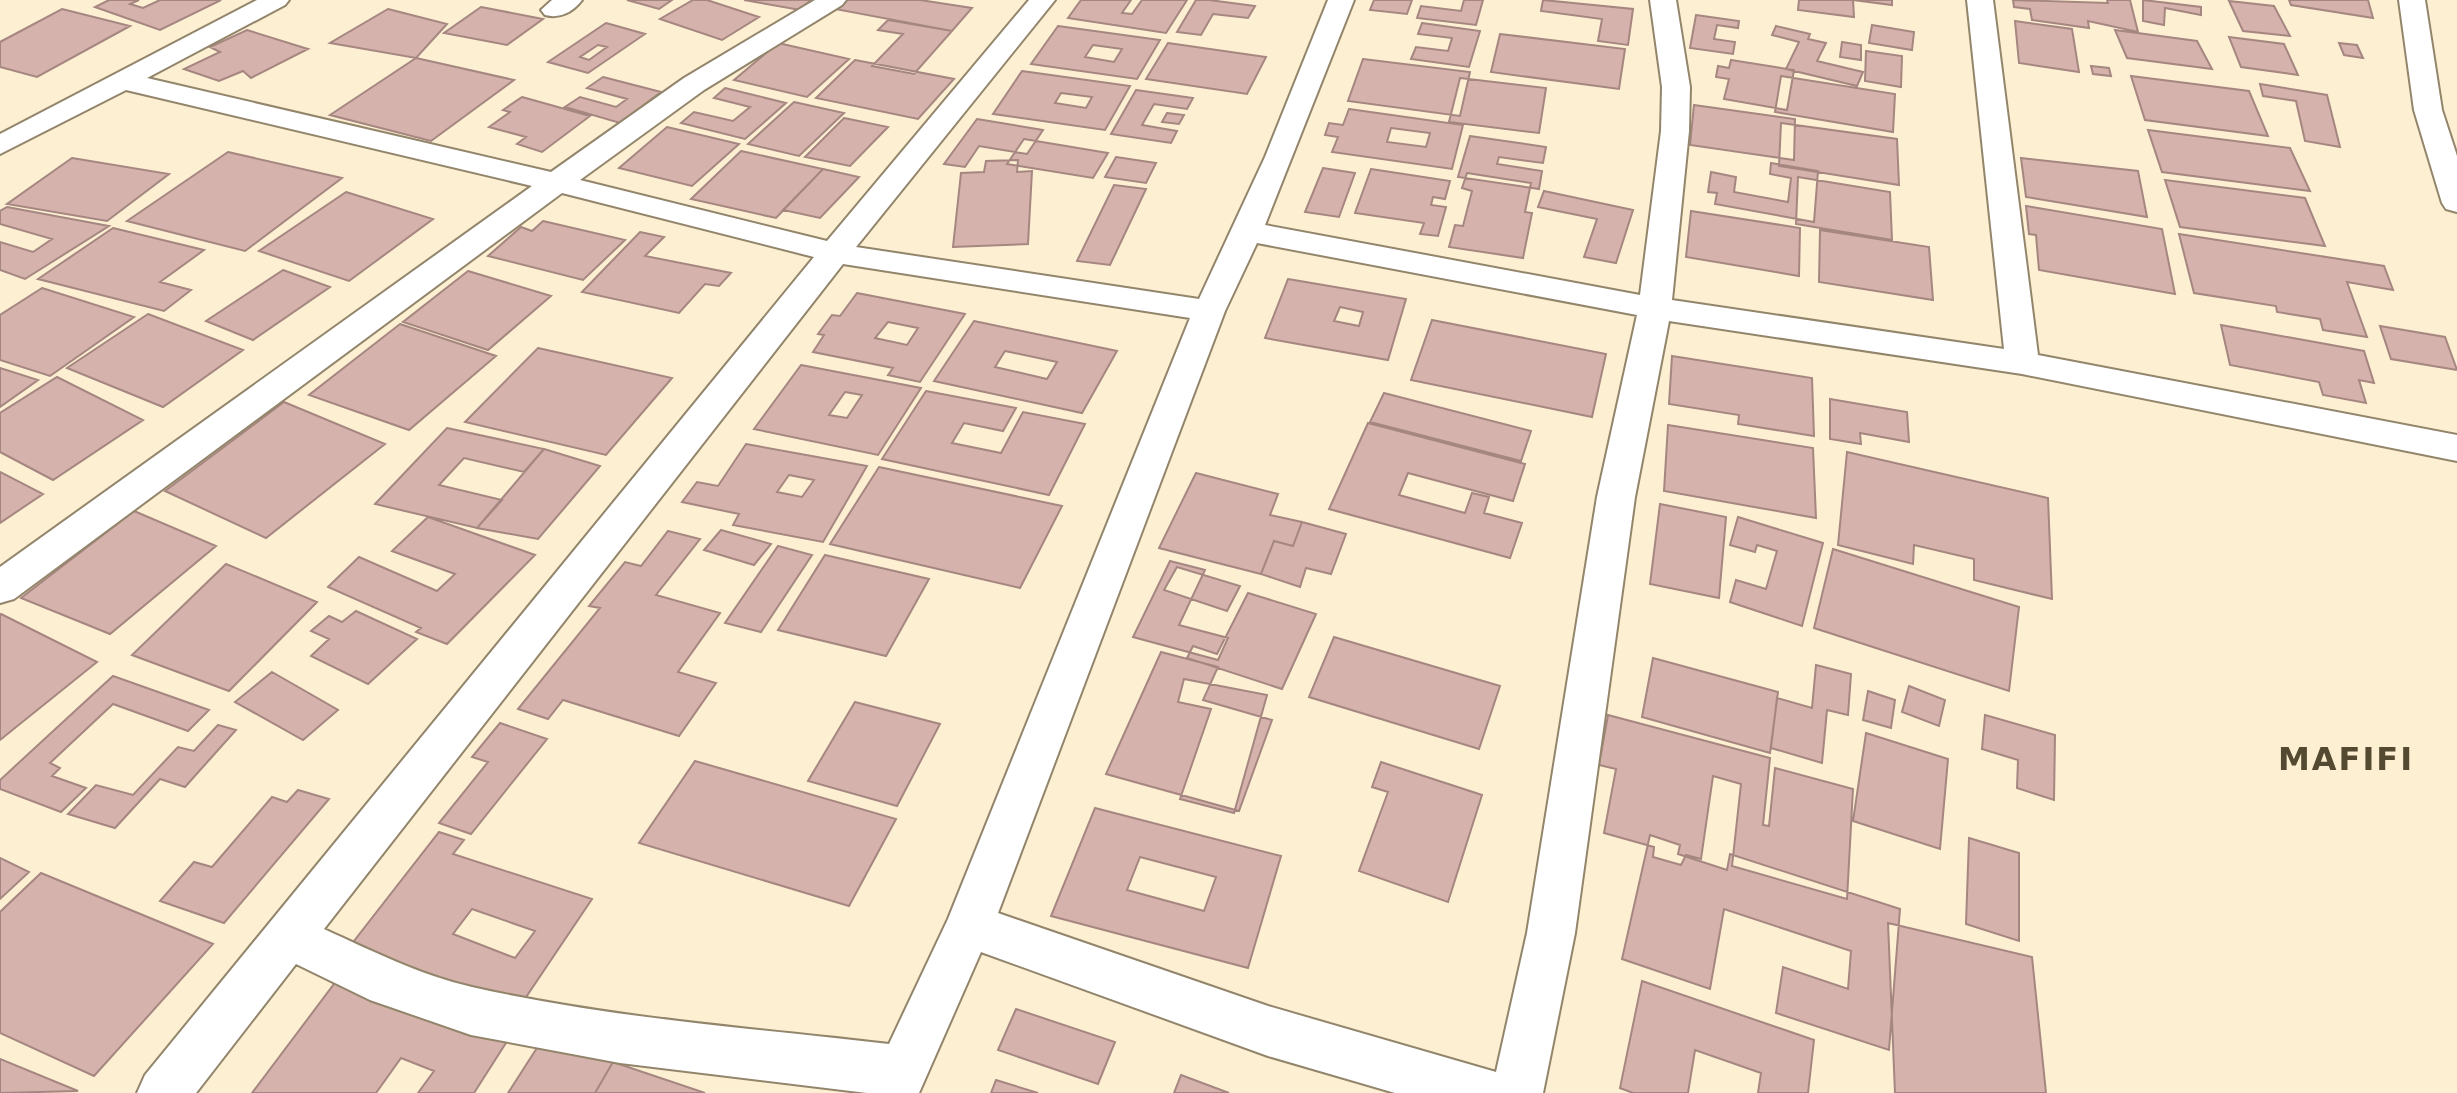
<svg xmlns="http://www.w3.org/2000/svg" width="2457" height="1093" font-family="'DejaVu Sans',sans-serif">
<rect width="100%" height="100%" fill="#fcefd2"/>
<path fill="#d5b3ac" stroke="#a68680" stroke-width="2" fill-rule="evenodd" d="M109 0H139L130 4 143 8 160 0H221L160 30 95 7Z
M627 0H672L659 9Z
M693 0H707L759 17 722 40 660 19Z
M744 0H811L800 10Z
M845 0H920L972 8 952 31 835 9Z
M1081 0H1131L1122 13 1132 14 1142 0H1187L1166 33 1068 18Z
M1196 0H1209L1255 6 1248 18 1213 14 1201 35 1177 32Z
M1374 0H1412L1407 14 1370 10Z
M1464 0H1483L1476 25 1417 18 1421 6 1461 11Z
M1543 0 1633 9 1628 45 1598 41 1602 19 1541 11Z
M1799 0H1892V5L1853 0 1854 17 1798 10Z
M2013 0 2108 3 2107 0H2130L2138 32 2088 21 2089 28 2032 20 2030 9 2014 7Z
M2143 0 2201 7V15L2165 8 2164 25 2143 21Z
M2289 0H2368L2373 18 2291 5Z
M2229 1 2274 6 2290 36 2243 31Z
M481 7 543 19 507 45 444 33Z
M62 9 130 26 37 77 0 67V42Z
M388 9 447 24 416 58 330 43Z
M1696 15 1739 21 1738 28 1717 25 1714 39 1735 42 1733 54 1690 48Z
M888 20 952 31 914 74 872 66 903 34 878 30Z
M2015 21 2072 29 2079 72 2019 63Z
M606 23 645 34 588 73 548 62ZM598 45 607 47 589 60 580 57Z
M1422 23 1480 31 1469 67 1411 59 1416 47 1448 51 1452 38 1418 34Z
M1872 25 1914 32 1912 50 1869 43Z
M1058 26 1160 40 1137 79 1031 64ZM1093 45 1122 49 1114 62 1085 57Z
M1776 26 1810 34 1808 39 1826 43 1817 61 1863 72 1857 86 1786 69 1799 42 1772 35Z
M247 30 308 49 251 78 243 71 219 81 184 69 220 52 210 47Z
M2115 30 2197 41 2212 69 2127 58Z
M1500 34 1625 49 1619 89 1491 72Z
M2229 37 2284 44 2298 75 2241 67Z
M1842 42 1861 45V60L1840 57Z
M778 43 849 59 807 97 734 80Z
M1168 43 1266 57 1247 94 1146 79Z
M2339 43 2357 45 2363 58 2344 55Z
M1866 51 1902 56 1901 87 1865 81Z
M416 58 514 80 431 141 330 115Z
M1363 59 1470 72 1460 116 1348 101Z
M855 60 954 79 918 119 816 98Z
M1731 60 1794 70 1787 110 1724 99 1729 79 1716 77 1718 66 1729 68Z
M2091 66 2109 68 2111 76 2093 74Z
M1022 71 1130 86 1105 130 993 114ZM1061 93 1092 97 1086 108 1055 103Z
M1781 76 1895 94 1893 132 1775 112Z
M2131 76 2249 91 2268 136 2145 120Z
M603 77 661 92 620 123 565 107 580 97 616 107 627 99 587 88Z
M1460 78 1546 88 1539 133 1449 122Z
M2260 84 2327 95 2340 147 2305 141 2296 101 2263 96Z
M725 88 786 103 745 139 681 123 694 112 733 121 750 107 714 98Z
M1136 90 1193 98 1187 109 1154 104 1142 125 1177 131 1171 143 1111 134Z
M522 97 590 116 542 152 517 144 526 137 489 127 510 112 503 110Z
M794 102 844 113 799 156 748 144Z
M1694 105 1795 119 1794 160 1690 145Z
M1349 109 1463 125 1452 169 1332 152 1338 137 1325 135 1329 123 1343 125ZM1391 128 1430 133 1426 147 1387 142Z
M1167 113 1184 115 1179 124 1162 122Z
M844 118 888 127 850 166 805 157Z
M977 119 1043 130 1027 154 979 146 965 167 944 164Z
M1781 123 1897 139 1899 185 1779 166Z
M667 127 739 144 692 186 619 168Z
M2148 130 2290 148 2310 191 2162 172Z
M1470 136 1546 147 1543 163 1499 157 1497 164 1542 171 1539 189 1458 177Z
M1024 139 1108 153 1093 178 1007 164Z
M741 151 823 169 776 218 691 199Z
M228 152 342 178 245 251 127 221Z
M1116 157 1156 163 1146 183 1105 177Z
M72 158 169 174 107 221 7 204Z
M2021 158 2138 171 2147 217 2026 197Z
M1018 160 1017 172 1032 171 1028 244 953 247 961 173 984 172 986 161Z
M1771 163 1818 171 1814 222 1715 204 1717 193 1708 192 1711 172 1736 177 1734 192 1788 202 1791 178 1770 174Z
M1323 168 1355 173 1339 217 1305 212Z
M823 169 859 177 820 218 783 210Z
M1371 169 1450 181 1445 199 1433 197 1431 205 1446 207 1438 236 1420 234 1424 223 1355 213Z
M1467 173 1531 183 1525 212 1532 213 1523 258 1449 247 1455 225 1463 226 1472 191 1462 188Z
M1798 177 1890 192 1892 240 1796 224Z
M2165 180 2305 198 2325 246 2180 227Z
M1114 185 1146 189 1110 265 1077 261Z
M1544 191 1633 210 1616 263 1584 257 1597 219 1538 207Z
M346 192 433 219 349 281 259 251Z
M2026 206 2162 229 2175 294 2039 270 2036 235 2029 234Z
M7 207 109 226 25 279 0 270V242L33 252 52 239 0 224V211Z
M1691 211 1800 228 1799 276 1686 257Z
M543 221 625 240 583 280 488 256 521 227 532 231Z
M113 228 204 250 160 282 191 290 164 311 38 279Z
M1820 230 1929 247 1933 300 1819 282Z
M640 232 664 237 645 256 731 273 719 286 705 284 679 313 582 292Z
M2179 234 2384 266 2393 290 2347 282 2367 337 2323 330 2320 319 2277 312 2276 306 2194 293Z
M283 270 330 287 253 340 206 321Z
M468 271 551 296 488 350 403 322Z
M1288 279 1406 299 1388 360 1265 338ZM1340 307 1363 312 1359 326 1334 321Z
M42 288 134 317 50 376 0 360V315Z
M857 293 965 314 920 382 888 375 893 368 813 352 824 335 818 334 832 315 840 316ZM888 322 918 328 907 345 875 338Z
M148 314 243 350 163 407 67 368Z
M1432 320 1606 354 1592 417 1411 380Z
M974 321 1117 351 1082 413 934 381ZM1005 351 1057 362 1047 379 995 367Z
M400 324 496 356 409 430 309 395Z
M2221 325 2364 351 2374 383 2359 380 2366 403 2323 395 2319 382 2230 365Z
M2380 326 2445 337 2457 370 2391 359Z
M538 348 672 378 606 455 465 422Z
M1672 356 1812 378 1814 436 1738 424 1739 415 1669 404Z
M801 365 921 388 878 455 754 429ZM845 392 862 395 847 418 829 415Z
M0 368 38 380 0 407Z
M57 377 143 420 53 480 0 452V413Z
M926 391 1016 408 1003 431 964 423 952 443 1001 453 1023 412 1085 424 1049 495 882 459Z
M1384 393 1531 431 1521 461 1370 422Z
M1830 399 1907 412 1909 442 1860 433 1861 444 1830 439Z
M284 402 385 444 266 538 165 491Z
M1368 423 1525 464 1513 501 1408 473 1399 495 1465 513 1472 493 1489 497 1484 513 1522 523 1510 558 1329 509Z
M1668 425 1813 448 1816 518 1664 491Z
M447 428 544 449 524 472 464 458 439 485 502 500 477 528 375 504Z
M746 444 867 466 823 542 733 525 739 514 682 502 697 482 718 486ZM789 475 814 480 802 497 777 492Z
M544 449 600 466 538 539 477 528Z
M1847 452 2048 498 2052 599 1974 580V559L1914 545 1913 564 1838 545Z
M879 467 1062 506 1020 588 830 544Z
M0 472 43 494 0 523Z
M1196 473 1278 494 1270 515 1302 522 1293 546 1274 541 1261 574 1159 548Z
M1660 504 1726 517 1719 598 1650 584Z
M134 511 216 546 110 634 21 598Z
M428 517 535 555 447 644 416 632 421 628 328 587 359 557 437 591 455 574 392 551Z
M1738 517 1823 543 1802 626 1730 602 1736 580 1766 589 1777 551 1757 545 1755 552 1730 545Z
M1302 522 1346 534 1331 574 1306 568 1300 587 1261 574 1274 541 1293 546Z
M721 530 771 544 754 565 704 550Z
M668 531 700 539 656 595 720 613 678 672 716 683 679 736 563 700 548 719 518 709 600 608 589 606 625 562 641 566Z
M778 546 812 555 761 632 725 623Z
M1833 549 2019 607 2009 691 1814 628Z
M825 555 929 579 886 656 778 630Z
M1170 561 1205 570 1179 625 1228 638 1218 660 1133 637Z
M226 564 317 602 229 691 132 655Z
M1177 567 1240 586 1227 611 1164 590Z
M1248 593 1316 614 1282 689 1187 658 1193 646 1217 654Z
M356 611 417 639 368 684 311 656 329 639 311 631 329 616 342 622Z
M1 614 97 662 0 740V615Z
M1334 637 1500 686 1479 749 1309 697Z
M1161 652 1218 667 1203 700 1272 720 1239 811 1106 774Z
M1653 658 1778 692 1770 753 1642 717Z
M1816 665 1851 674 1848 715 1827 710 1822 763 1771 748 1777 698 1812 708Z
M272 672 338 710 303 740 235 702Z
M113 676 209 710 188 731 113 704 50 763 60 768 52 776 86 788 61 812 0 789V780Z
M1184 679 1267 695 1234 813 1180 799 1211 709 1178 702Z
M1909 686 1945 700 1939 726 1902 712Z
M1868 691 1895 700 1891 728 1863 720Z
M855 702 940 724 897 806 808 781Z
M1608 715 1770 758 1763 825 1769 826 1775 768 1853 789 1847 899 1732 866 1741 784 1713 776 1701 859 1686 855 1681 865 1653 857 1654 847 1604 833 1616 769 1599 765Z
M1985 715 2055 735 2054 800 2017 788 2018 760 1982 749Z
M500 723 547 739 471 834 439 823 488 762 472 757Z
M218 725 236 730 185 787 160 779 115 828 68 814 96 785 133 795 178 747 194 751Z
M1866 733 1948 759 1940 849 1853 821Z
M695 761 896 819 849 906 639 843Z
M1381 762 1482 795 1448 902 1359 871 1388 792 1372 787Z
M298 790 329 799 224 923 160 901 194 862 212 867 272 797 287 802Z
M1095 808 1281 856 1248 968 1051 916ZM1140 857 1216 877 1204 911 1127 890Z
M439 832 464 840 453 854 592 899 518 1009 347 950ZM472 909 535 931 515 958 453 934Z
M1650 835 1680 845 1678 854 1727 870 1730 854 1900 909 1889 1050 1776 1013 1783 967 1848 989 1851 951 1724 909 1710 989 1622 959Z
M1969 838 2019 853V941L1966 924Z
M0 858 29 872 0 899Z
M41 873 213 944 94 1076 0 1033V912Z
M1888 923 2032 957 2046 1093H1895Z
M337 980 511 1035 474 1093H418L434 1071 401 1058 376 1093H252Z
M1642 981 1814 1040 1808 1093H1758L1761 1073 1695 1050 1688 1093H1633L1620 1088Z
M1016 1009 1115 1042 1098 1084 998 1050Z
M544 1037 613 1062 595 1093H508Z
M0 1059 78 1091 0 1093Z
M613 1062 705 1093H595Z
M1181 1075 1229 1093H1174Z
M996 1080 1038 1093H991Z"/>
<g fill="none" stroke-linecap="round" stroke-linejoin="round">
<g stroke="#92856b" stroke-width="4">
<path id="minor" d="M257 0H289L285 5 147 78 551 172 684 78 815 0H846L842 5 704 90 580 180 827 241 1029 0H1055L856 247 1199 299 1265 157 1328 0H1354L1265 225 1640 295 1661 131 1662 87 1650 0H1676L1690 87 1689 131 1672 300 2004 349 1967 0H1993L2038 355 2457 435V461L2022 374 1669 321 1635 497 1575 933 1543 1093H1395L1268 1056 981 952 919 1093H867L620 1063 471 1035 370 1000 296 964 196 1093H137L145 1075 814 257 562 193 14 599 0 603V567L532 186 126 90 0 154V134ZM1257 243 1637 315 1597 497 1527 933 1496 1072 1268 1006 998 913 1225 311ZM843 264 1190 318 948 919 889 1044C751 1028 609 1018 472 987 420 975 372 951 324 929Z
M552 0H582C573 12 560 19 545 15L541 10Z
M2399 0H2425L2442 110 2457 156V212L2446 209 2442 203 2414 110Z"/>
</g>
<use href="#minor" fill="#fff" fill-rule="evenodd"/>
</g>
<g text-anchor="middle" stroke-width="5" stroke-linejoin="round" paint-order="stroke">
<g font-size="32" font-weight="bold" letter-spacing="2" fill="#544931" stroke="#fcefd2">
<text x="2346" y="770">MAFIFI</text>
</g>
</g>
</svg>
